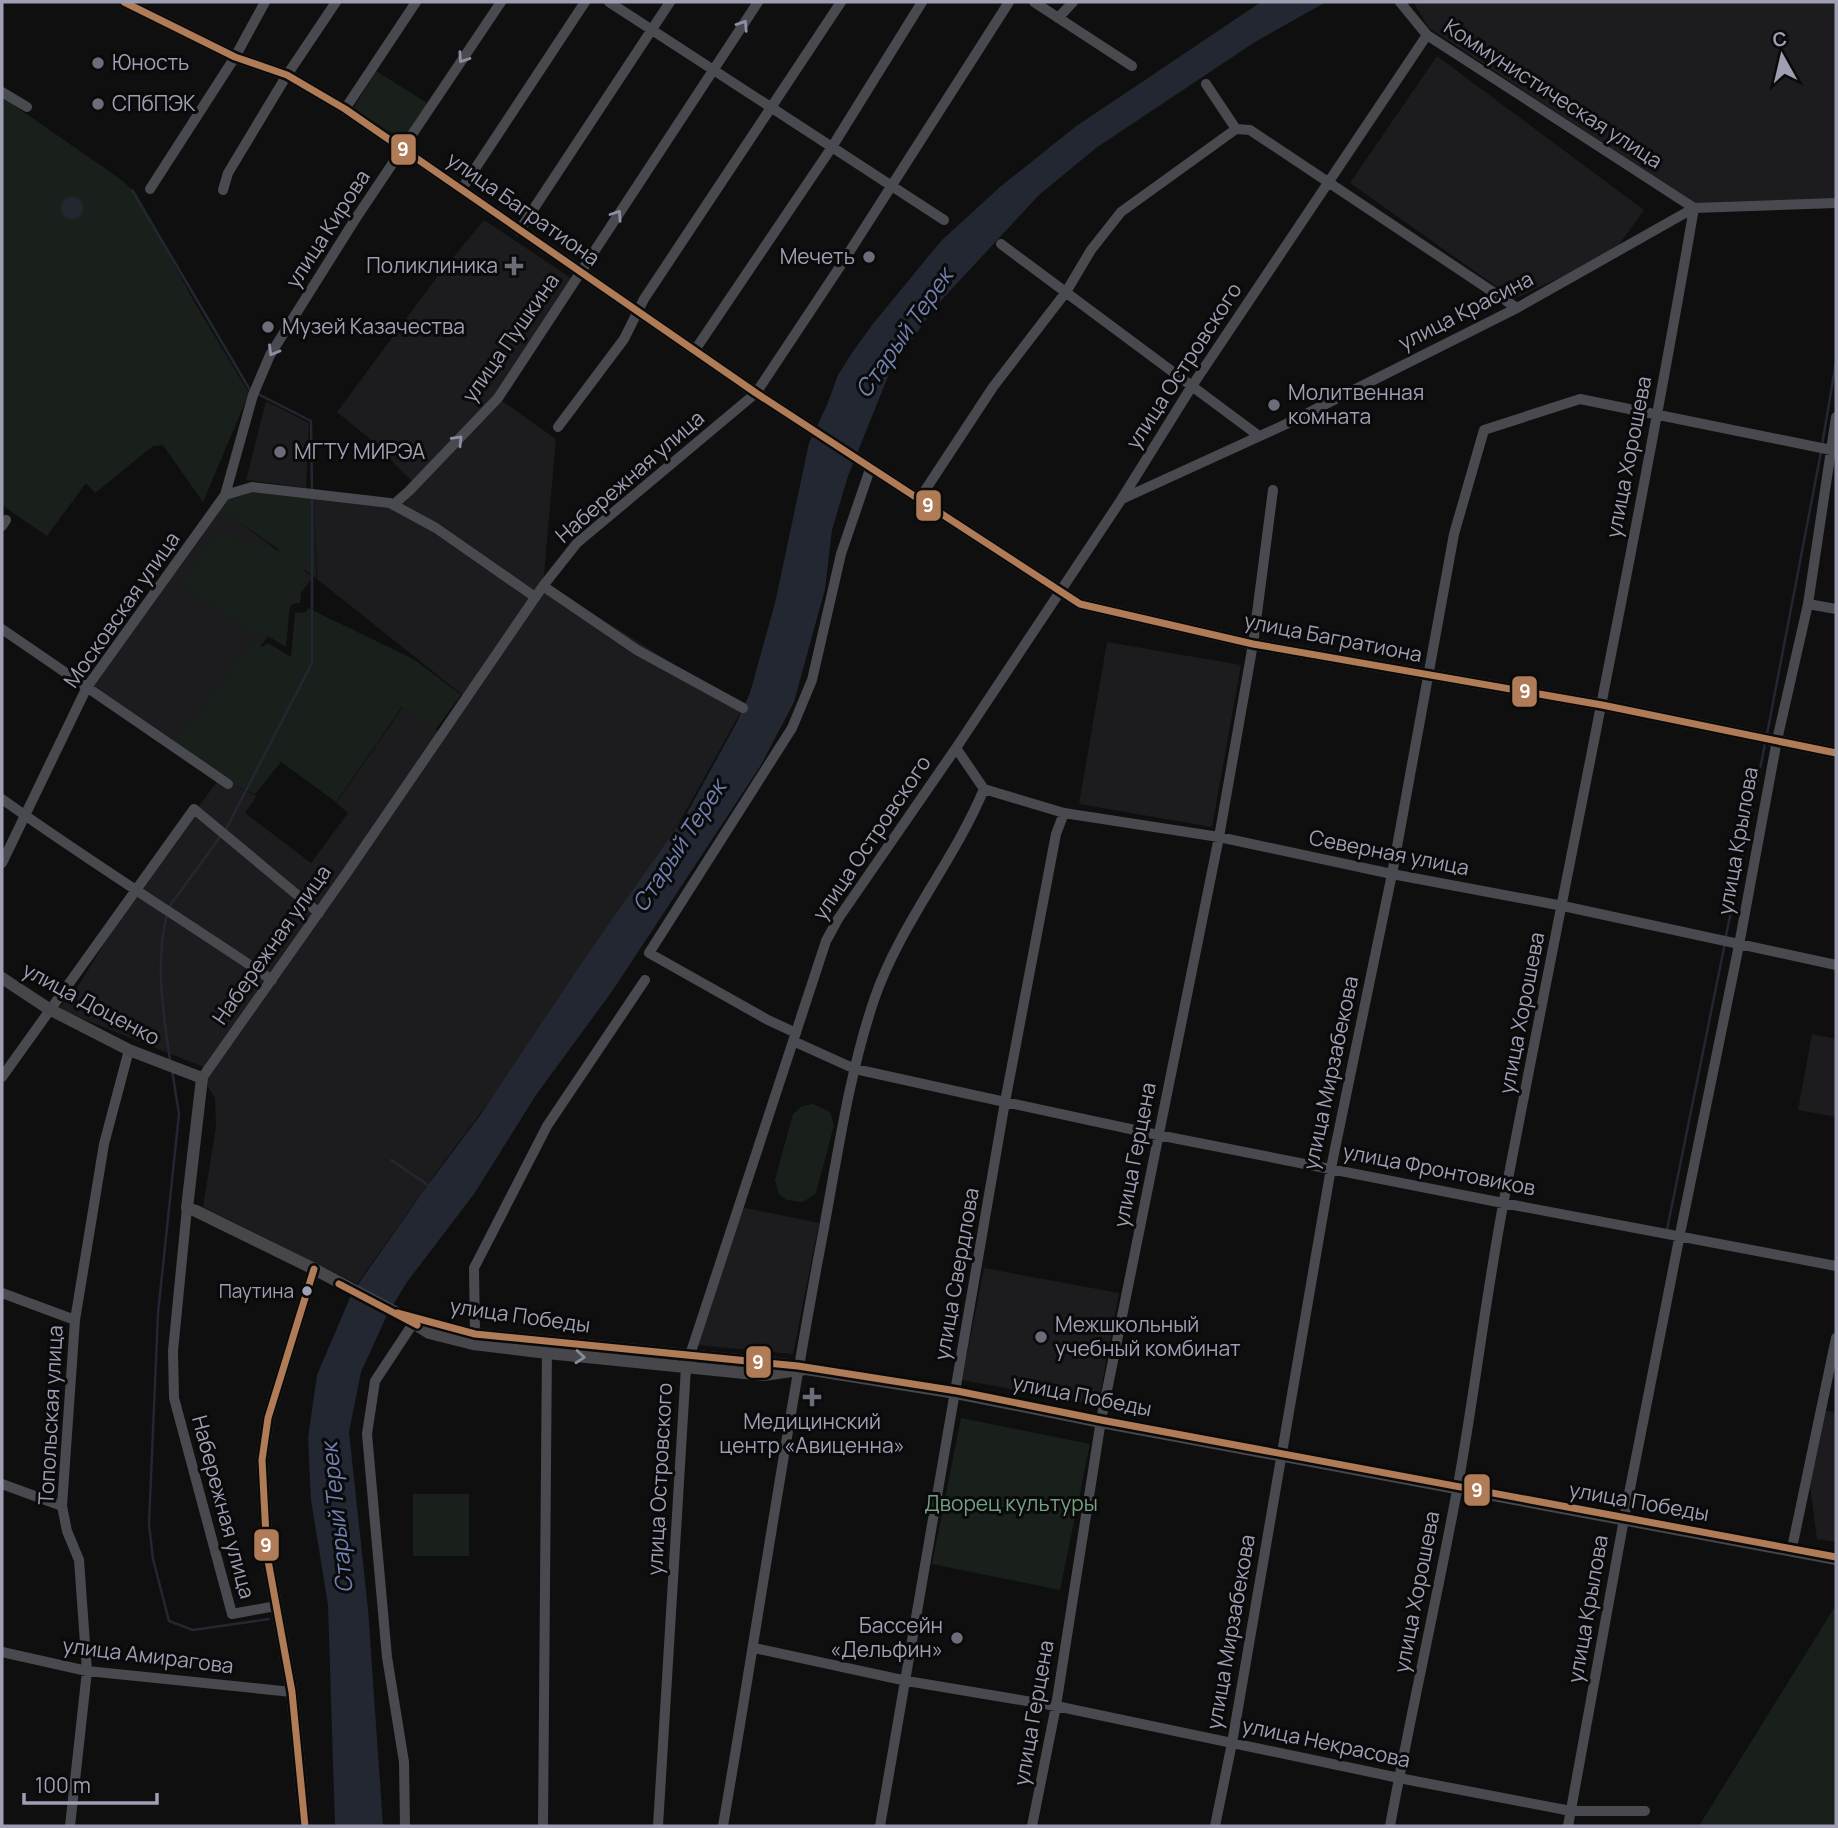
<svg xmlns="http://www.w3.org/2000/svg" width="1838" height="1828" font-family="Manrope,sans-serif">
<rect width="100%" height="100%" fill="#0f0f10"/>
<path fill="#1c1c1e" d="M1413 2H1836V203H1693L1429 28Z
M1437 56 1644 210 1613 253 1514 299 1350 183Z
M484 220 574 280 498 398 556 439 543 586 575 602 743 708 673 834 567 984 506 1079 443 1163 357 1284 203 1207 216 1126 215 1098 202 1077 206 1068 58 1009 79 985 136 891 219 779 257 796 245 813 311 863 348 813 336 803 403 707 442 734 465 697 317 579 314 494 390 503 414 483 370 439 337 412 437 277Z
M266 401 309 423 306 488 246 480Z
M220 508 313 577 235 680 213 770 91 689Z
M1107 642 1241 665 1212 827 1079 804Z
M1812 1034 1836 1039V1117L1798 1110Z
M741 1207 819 1223 793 1354 695 1345Z
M984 1268 1119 1293 1098 1405 962 1380Z
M1821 1409 1836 1413V1542L1817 1539 1808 1471Z"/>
<path fill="#19201c" d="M376 71 427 103 404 140 353 109Z
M2 97 123 181 137 195 196 305 249 393 203 502 163 445 153 446 95 493 86 483 47 536 2 505Z
M252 488 314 494 316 578 304 569 300 603 290 604 286 647 263 633 259 638 182 584 216 534 281 551 219 508 227 497Z
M308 608 415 660 461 695 435 730 402 707 336 802 281 762 255 794 223 781 176 744 253 640 262 647 268 643 291 657 295 613 306 612Z
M813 1104 830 1112 834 1125 816 1193 803 1202 787 1200 779 1194 775 1180 793 1114 802 1106Z
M961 1418 1090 1444 1060 1590 932 1564Z
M413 1494H469V1556H413Z
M1836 1605V1826H1699Z"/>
<path fill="#232732" d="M1261 2H1326L1255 42 1096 148 1039 195 935 307 891 369 848 476 832 530 825 589 794 702 761 765 613 990 536 1095 474 1194 407 1282 388 1313 361 1372 349 1432 368 1609 383 1826H335L328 1605 311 1500 308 1438 317 1375 352 1293 424 1190 481 1114 580 965 687 813 737 722 750 693 775 603 809 443 827 405 838 375 852 353 872 325 941 241 1000 187 1075 127Z
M61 208a11 11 0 1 1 22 0a11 11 0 1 1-22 0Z"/>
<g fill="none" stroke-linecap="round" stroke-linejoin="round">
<path stroke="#232732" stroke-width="2.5" d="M132 190 250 390
M256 393 311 421 312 492
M1822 445 1836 362
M1767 734 1821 452
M225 831 312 663V499
M169 907 220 837
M167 914C155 961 163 1012 170 1060
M1726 936 1765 744
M172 1070 179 1114 158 1313 149 1524 153 1559 169 1621 193 1630 269 1619
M391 1160 428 1185
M1667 1230 1725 943"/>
<path stroke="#494a50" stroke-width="10" d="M609 2 944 220
M1034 2 1132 66
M1058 18 1073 2
M1206 84 1236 129 1250 130 1517 308
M2 92 27 107
M345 109 416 2
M150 189 235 57 265 2
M223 190 228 173 287 75 336 2
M461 190 585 2
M519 231 670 2
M1001 244 1259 436
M695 350 832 147 922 2
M558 427 624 339 644 299 841 2
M225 495 252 487 390 503 436 528 535 597
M1122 499 1282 426 1517 308 1694 208 1836 203
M918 501 993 387 1066 292 1091 250 1121 212 1236 129
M393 505 409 491 498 398 758 2
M2 526 6 520
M543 586 637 650 743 708
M1808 604 1836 609
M2 629 228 784
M956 748 984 789 1064 813 1219 837 1392 874 1563 906 1836 965
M2 799C90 862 182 919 272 980
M2 863 87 687 225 495 253 395 270 355 356 218 501 2
M796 1033 768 1020 649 953 792 728 812 680 841 554 870 469
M793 1041 855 1069 1005 1102 1158 1135 1503 1203 1836 1266
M2 1077 194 809 319 913
M202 1078 348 871 543 586 577 543 756 393 839 268 1009 2
M187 1208 173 1351 174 1398 232 1614 276 1606
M1681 1229 1739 945 1777 740 1808 604 1836 417
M2 1293 75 1320
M475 1334 474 1268 547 1126 645 980
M2 1484 62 1506
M1792 1548 1836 1338
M754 1648 907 1681 1056 1706 1399 1778 1571 1811H1645
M2 1652 87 1671 292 1692
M70 1826 87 1671 79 1560 67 1531 62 1506 75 1320 104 1144 129 1050
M405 1826 404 1762 387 1657 367 1434 375 1381 416 1319
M543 1826 547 1346
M658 1826 686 1367 826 941 838 919 956 748 1121 500 1192 386 1427 35
M723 1826C756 1634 784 1441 820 1249 836 1167 847 1080 874 1000 900 924 953 863 984 789
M880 1826 1005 1102 1056 834 1064 813
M1032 1826 1056 1706 1101 1420 1219 837 1253 644 1273 490
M1215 1826 1232 1743 1331 1168 1392 874 1454 534 1484 430 1580 399 1836 451
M1390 1826C1411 1712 1437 1599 1458 1485 1475 1391 1486 1294 1504 1200 1567 869 1637 540 1694 208L1427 35 1400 2
M1568 1826 1624 1519 1680 1234"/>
<path stroke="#46464b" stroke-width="12" d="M124 2 235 57 287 75 345 109 756 393 1080 604 1253 644 1602 705 1836 753
M2 978 49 1009 129 1050 202 1078 187 1208 196 1211 314 1269 397 1313 429 1333 473 1344 547 1353 764 1375 806 1369 956 1393 1101 1422 1836 1559
M412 1318 475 1334 789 1365
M305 1826 292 1692 267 1555 262 1460 268 1418 314 1269"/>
<g stroke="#0a0a0b" stroke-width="12">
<path id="bus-1" d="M124 2 235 57 287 75 345 109 756 393 1080 604 1253 644 1602 705 1836 753
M339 1284 417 1325
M397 1313 475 1334 798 1366 957 1391 1101 1420 1836 1557
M305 1826 292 1692 267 1555 262 1460 268 1418 314 1269"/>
</g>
<use href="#bus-1" stroke="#b07c57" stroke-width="7"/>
</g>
<defs><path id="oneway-chevron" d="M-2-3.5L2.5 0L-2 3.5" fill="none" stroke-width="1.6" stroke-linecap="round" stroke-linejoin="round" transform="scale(1.75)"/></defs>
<g stroke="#8d8e9f">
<use href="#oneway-chevron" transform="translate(743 25) rotate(-57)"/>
<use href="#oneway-chevron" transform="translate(463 58) rotate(124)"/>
<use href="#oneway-chevron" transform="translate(617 215) rotate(-56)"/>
<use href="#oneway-chevron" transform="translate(273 351) rotate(120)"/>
<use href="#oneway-chevron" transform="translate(458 440) rotate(-46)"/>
</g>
<use stroke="#888999" href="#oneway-chevron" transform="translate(580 1357) rotate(5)"/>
<g fill="#6c6d7a" stroke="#0a0a0b" stroke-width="2.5">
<circle cx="98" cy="63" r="7"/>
<circle cx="98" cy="104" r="7"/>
<circle cx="869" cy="257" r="7"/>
<path d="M510.5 255.5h7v7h7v7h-7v7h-7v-7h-7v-7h7z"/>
<circle cx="268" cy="327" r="7"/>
<circle cx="1274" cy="405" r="7"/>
<circle cx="280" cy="452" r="7"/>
<circle cx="1041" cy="1337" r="7"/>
<path d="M808.5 1386.5h7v7h7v7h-7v7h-7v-7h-7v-7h7z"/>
<circle cx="957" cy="1638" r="7"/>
</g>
<circle fill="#9e9fb3" stroke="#0a0a0b" stroke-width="2.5" cx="307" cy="1291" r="6"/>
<g text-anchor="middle" stroke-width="6" stroke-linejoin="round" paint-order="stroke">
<g font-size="19" fill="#9e9fb3" stroke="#0a0a0b" text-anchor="end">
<text x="294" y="1298">Паутина</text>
</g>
<g font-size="21" fill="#9e9fb3" stroke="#0a0a0b" text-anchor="start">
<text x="112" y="70">Юность</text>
<text x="112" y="111">СПбПЭК</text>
<text x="855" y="264" text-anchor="end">Мечеть</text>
<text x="498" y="273" text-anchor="end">Поликлиника</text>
<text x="282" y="334">Музей Казачества</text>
<text x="1288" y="400">Молитвенная<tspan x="1288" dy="24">комната</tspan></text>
<text x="294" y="459">МГТУ МИРЭА</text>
<text x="1055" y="1332">Межшкольный<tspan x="1055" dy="24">учебный комбинат</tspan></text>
<text x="812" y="1429" text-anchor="middle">Медицинский<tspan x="812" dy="24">центр «Авиценна»</tspan></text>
<text x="943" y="1633" text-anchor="end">Бассейн<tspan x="943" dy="24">«Дельфин»</tspan></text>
</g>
<g font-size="21" fill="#9e9fb3" stroke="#0a0a0b">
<text transform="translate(1553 94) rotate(33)" y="7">Коммунистическая улица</text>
<text transform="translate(523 209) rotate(35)" y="7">улица Багратиона</text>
<text transform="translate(328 229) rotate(-57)" y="7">улица Кирова</text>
<text transform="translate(1466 311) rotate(-27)" y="7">улица Красина</text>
<text transform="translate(511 338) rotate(-55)" y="7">улица Пушкина</text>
<text transform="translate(1184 366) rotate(-57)" y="7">улица Островского</text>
<text transform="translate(1629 457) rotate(-79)" y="7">улица Хорошева</text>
<text transform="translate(630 477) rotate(-41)" y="7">Набережная улица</text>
<text transform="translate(122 610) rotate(-55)" y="7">Московская улица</text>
<text transform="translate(1333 638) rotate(11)" y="7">улица Багратиона</text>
<text transform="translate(872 838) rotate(-56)" y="7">улица Островского</text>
<text transform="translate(1738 841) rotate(-80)" y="7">улица Крылова</text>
<text transform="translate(1389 853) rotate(11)" y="7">Северная улица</text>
<text transform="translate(272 945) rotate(-55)" y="7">Набережная улица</text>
<text transform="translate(91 1004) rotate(28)" y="7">улица Доценко</text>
<text transform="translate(1522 1013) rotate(-79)" y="7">улица Хорошева</text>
<text transform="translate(1331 1073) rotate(-78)" y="7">улица Мирзабекова</text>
<text transform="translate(1135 1155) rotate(-79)" y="7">улица Герцена</text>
<text transform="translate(1439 1170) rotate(11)" y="7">улица Фронтовиков</text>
<text transform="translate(957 1274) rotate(-80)" y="7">улица Свердлова</text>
<text transform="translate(520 1316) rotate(8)" y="7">улица Победы</text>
<text transform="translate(1082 1396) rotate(11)" y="7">улица Победы</text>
<text transform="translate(51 1415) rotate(-87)" y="7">Топольская улица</text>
<text transform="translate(660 1479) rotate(-87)" y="7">улица Островского</text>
<text transform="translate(1639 1502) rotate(10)" y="7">улица Победы</text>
<text transform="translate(223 1507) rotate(75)" y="7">Набережная улица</text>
<text transform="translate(1417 1592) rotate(-79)" y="7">улица Хорошева</text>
<text transform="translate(1588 1609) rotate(-80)" y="7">улица Крылова</text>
<text transform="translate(1231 1632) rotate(-80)" y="7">улица Мирзабекова</text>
<text transform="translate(148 1656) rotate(7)" y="7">улица Амирагова</text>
<text transform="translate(1034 1713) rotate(-80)" y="7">улица Герцена</text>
<text transform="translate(1326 1743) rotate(12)" y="7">улица Некрасова</text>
</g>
<g font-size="21" fill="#73a083" stroke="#0a0a0b">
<text x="1011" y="1511">Дворец культуры</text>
</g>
<g font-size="23" font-style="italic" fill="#7181b2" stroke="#0a0a0b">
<text transform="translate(904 333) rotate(-55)" y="8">Старый Терек</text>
<text transform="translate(679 846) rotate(-57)" y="8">Старый Терек</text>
<text transform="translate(337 1518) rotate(-96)" y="8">Старый Терек</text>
</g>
</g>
<g stroke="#0a0a0b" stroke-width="2.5">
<rect x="390" y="133" width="27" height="33" rx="7" fill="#b07c57"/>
<rect x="915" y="489" width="27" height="33" rx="7" fill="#b07c57"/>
<rect x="1511" y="675" width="27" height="33" rx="7" fill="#b07c57"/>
<rect x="745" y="1345" width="27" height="34" rx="7" fill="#b07c57"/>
<rect x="1463" y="1473" width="28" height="34" rx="7" fill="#b07c57"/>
<rect x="253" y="1528" width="27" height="34" rx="7" fill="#b07c57"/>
</g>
<g font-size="19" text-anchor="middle" font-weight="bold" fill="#fff">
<text x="403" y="156">9</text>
<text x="928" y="512">9</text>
<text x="1525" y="698">9</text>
<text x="758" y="1369">9</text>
<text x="1477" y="1497">9</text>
<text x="266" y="1552">9</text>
</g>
<rect width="1838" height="1828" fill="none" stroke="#9e9fb3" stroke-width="7"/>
<g transform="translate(1782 56) rotate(352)" stroke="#0a0a0b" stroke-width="5" paint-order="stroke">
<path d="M0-5L12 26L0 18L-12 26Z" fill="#9e9fb3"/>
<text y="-10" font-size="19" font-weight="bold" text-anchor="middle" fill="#9e9fb3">С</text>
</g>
<path d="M24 1793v10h133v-10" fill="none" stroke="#9e9fb3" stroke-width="3.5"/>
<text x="35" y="1793" font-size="21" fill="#9e9fb3" stroke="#0a0a0b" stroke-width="5" paint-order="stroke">100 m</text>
</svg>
